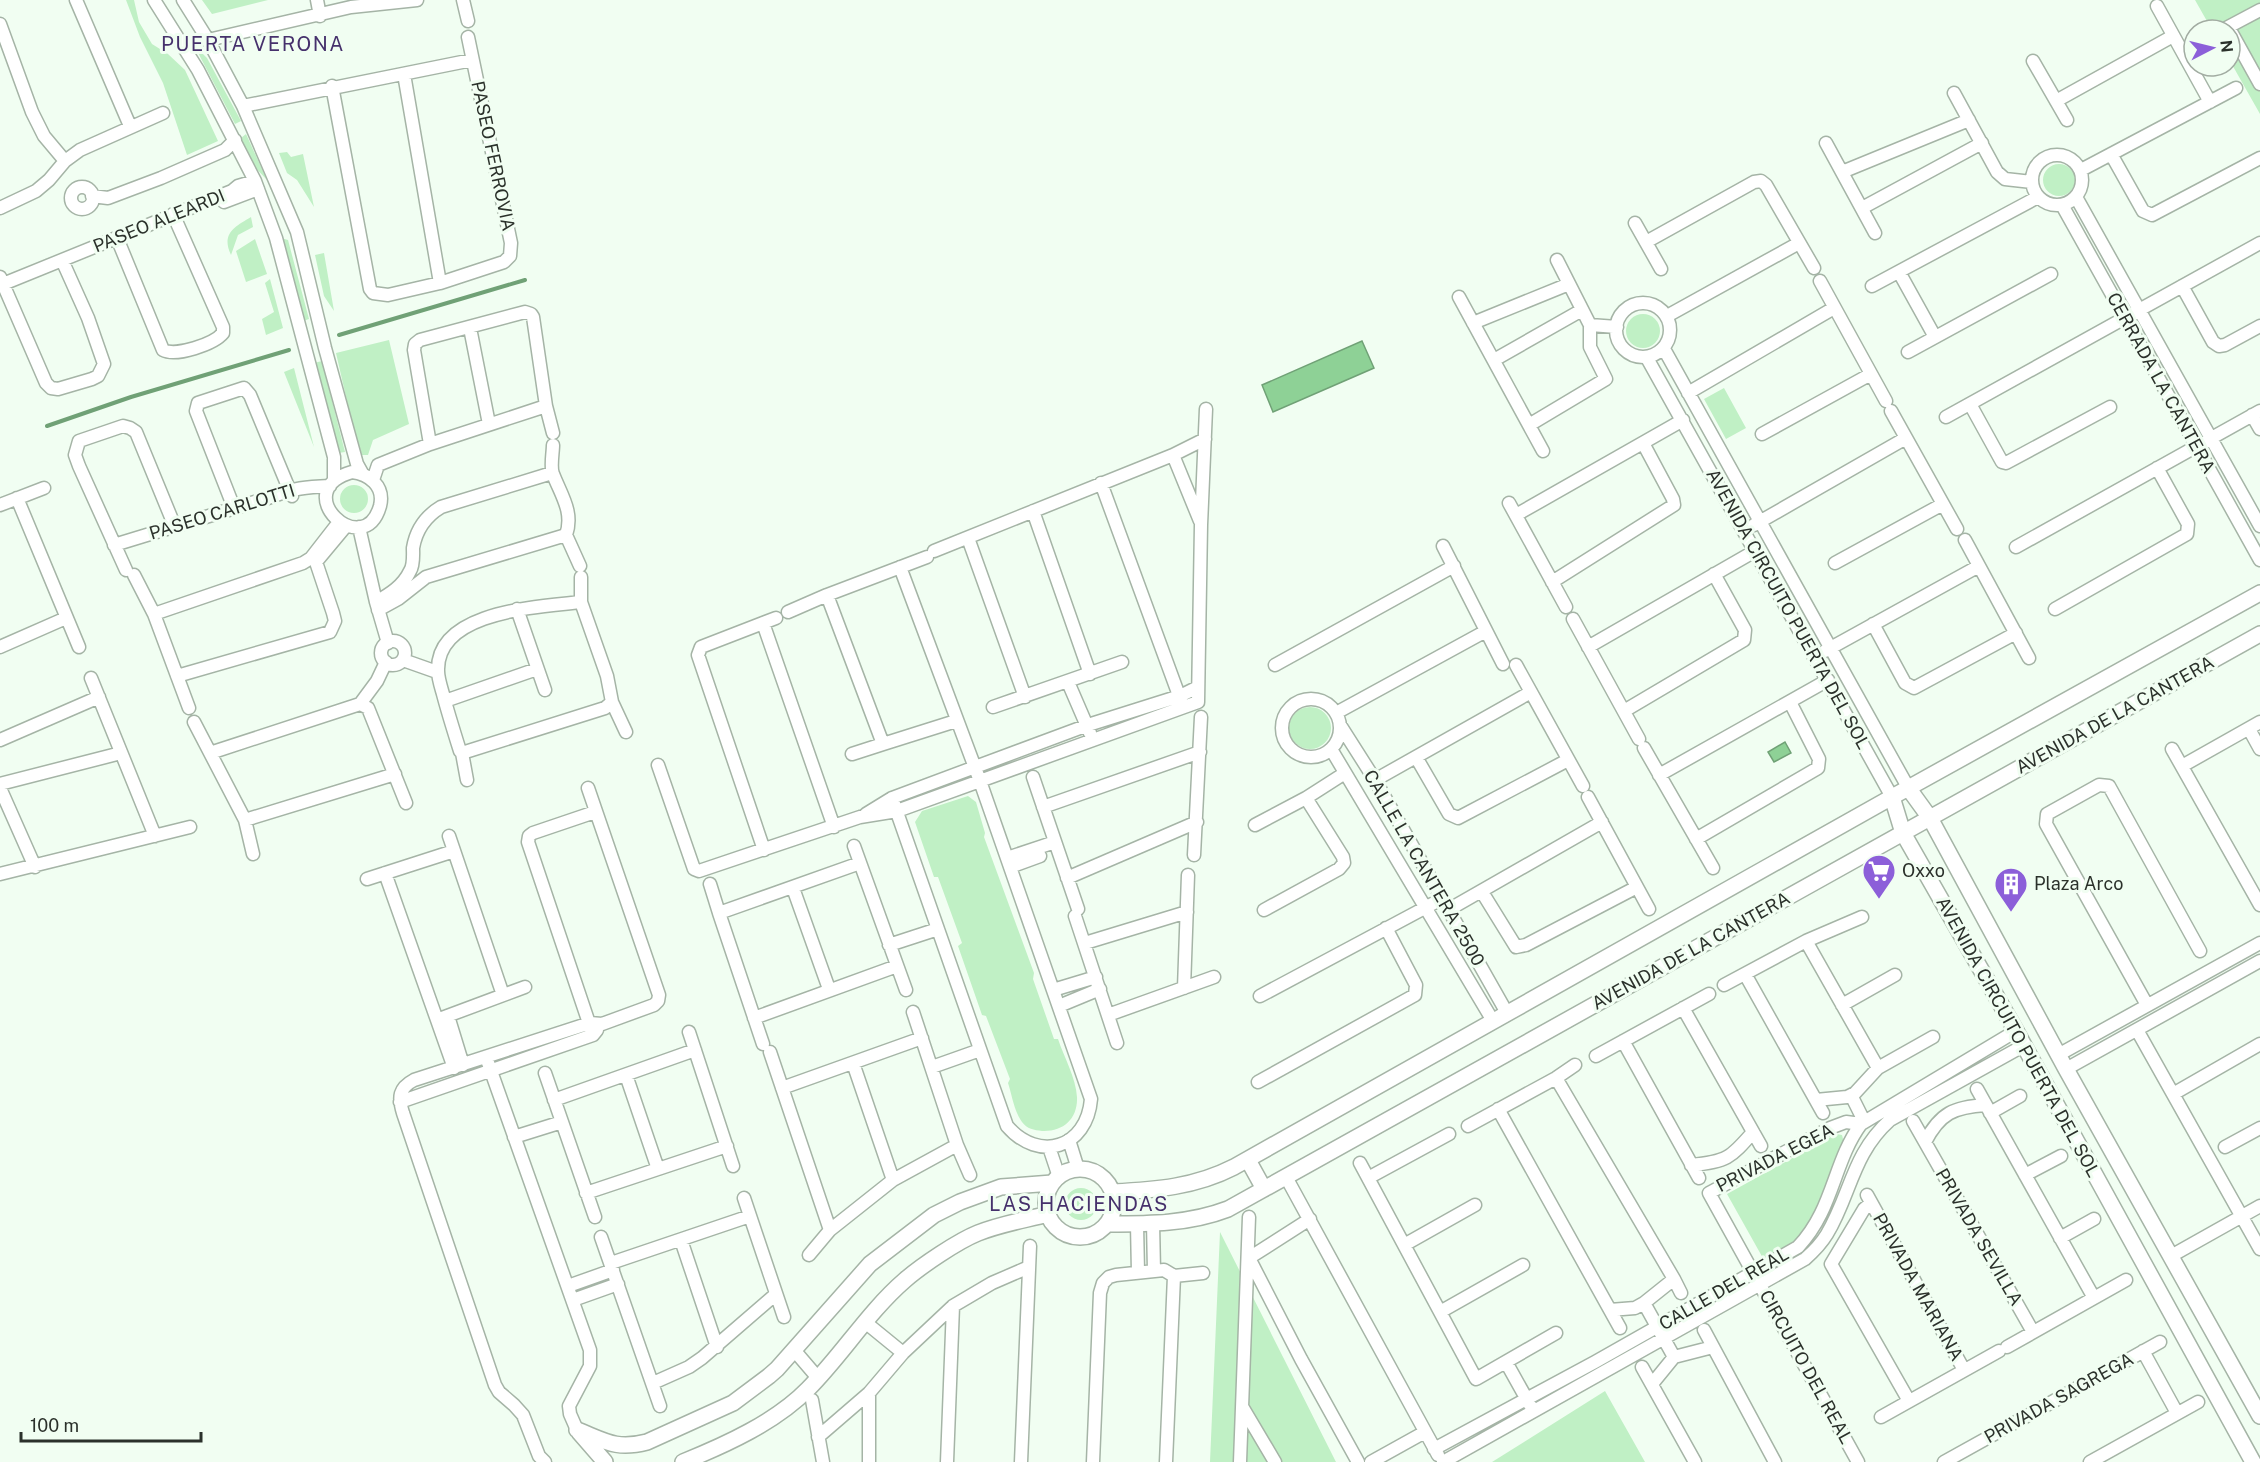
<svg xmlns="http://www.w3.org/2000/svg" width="2260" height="1462" font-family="'Public Sans',sans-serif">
<rect width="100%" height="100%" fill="#f1fef2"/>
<path fill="#c0f0c5" d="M126 0H134L139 22 152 44 168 54 185 70 218 141 187 155 163 83 140 37Z
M202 0H268L212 14Z
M2195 0H2260V114L2230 61V30H2212Z
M194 45 207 58 241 121 235 124Z
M246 134 267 180 252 164 241 138Z
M287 152 291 157 303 154 314 207 297 180 287 173 279 153Z
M2043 180a16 16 0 1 1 32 0a16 16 0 1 1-32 0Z
M251 217 253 227 238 235 231 255C221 234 234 227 251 217Z
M281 238 288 240 309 319 303 321Z
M255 239 267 274 246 282 236 251Z
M324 253 334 311 324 296 315 255Z
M270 279 283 328 266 335 262 319 274 312 265 283Z
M1626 331a17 17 0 1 1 34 0a17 17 0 1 1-34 0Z
M389 340 409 424 373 440 368 455H362L352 423 336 353Z
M322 361 345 452 338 453 314 363Z
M294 368 314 447 284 372Z
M1724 388 1746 428 1726 439 1704 399Z
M340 499a14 14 0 1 1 28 0a14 14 0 1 1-28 0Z
M1289 728a21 21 0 1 1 42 0a21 21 0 1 1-42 0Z
M968 796 976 802 985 833 984 837 1034 973 1033 979 1054 1039H1058C1064 1057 1076 1078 1077 1097 1078 1119 1063 1132 1042 1131 1034 1130 1027 1129 1022 1122 1014 1111 1012 1095 1008 1083L1010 1079 986 1016 982 1015 958 946 962 943 938 877H934L915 822 922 811Z
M1836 1134 1842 1135 1844 1143 1815 1214 1803 1234 1795 1241 1764 1260 1727 1194Z
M1065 1204a16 16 0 1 1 32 0a16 16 0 1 1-32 0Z
M1220 1232 1336 1462H1210Z
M1605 1391 1645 1462H1492Z"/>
<path fill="#8ed196" stroke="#70a176" stroke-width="1.5" d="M1362 341 1374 368 1273 412 1262 385Z
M1785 742 1791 753 1774 762 1768 752Z"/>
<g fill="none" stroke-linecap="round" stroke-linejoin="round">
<path stroke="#70a176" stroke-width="4" d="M339 335 525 280
M47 426 131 397 289 350"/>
<g stroke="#a5b4a6" stroke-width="15">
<path id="minor" d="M76 0 130 126
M154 0 198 70 255 181 276 238 334 457V481
M183 0 208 40 243 106 297 232 325 348 357 464 362 473
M317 0 320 16
M463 0 468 21
M2157 6 2210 102
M0 24 32 112 44 136 65 161
M2230 30 2260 84
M2230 30 2228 27 2260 10
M208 40 351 7 417 0
M2033 61 2067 120
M404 74 440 283
M332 86 370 289 373 293 388 295 440 283 504 262 510 256 511 243 468 37
M1954 93 1997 172 2005 179 2032 182
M2056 101 2173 36
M243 106 472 60
M1826 143 1875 233
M2111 154 2143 211 2152 215 2260 158
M2032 180a25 25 0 1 1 50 0a25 25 0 1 1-50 0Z
M2081 170 2236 88
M1842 172 1969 120
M71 198a11 11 0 1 1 22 0a11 11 0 1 1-22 0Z
M92 196 108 198 161 178 225 150 235 140
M2076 197 2260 526
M224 202 258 189
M2062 205 2260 560
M0 208 36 191 49 180 65 161 80 150 163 113
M1862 208 1982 143
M1635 223 1661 269
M117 238 163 350C176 357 214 344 223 333V327L173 214
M1646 242 1754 182 1761 181 1766 185 1814 268
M1899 272 1935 337
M0 277 46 383 51 388 58 389 92 379 98 376 104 364 88 318 62 260
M1820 281 1886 401
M3 284 232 191 238 186 255 181
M1872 286 2038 197
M2182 286 2213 342 2219 346 2225 345 2260 326
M1459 297 1543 451
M1616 330a27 27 0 1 1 54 0a27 27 0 1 1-54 0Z
M1667 316 1799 243
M1473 323 1569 284
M1590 325 1617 327
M470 328 489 424
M1664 349 1909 789
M1908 352 2051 274
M1647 358 1892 797
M1494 360 1582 310
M1688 393 1834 308
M1970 404 2002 462 2006 463 2110 407
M1891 411 1957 529
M2252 415 2260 429
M1946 417 2260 243
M1529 425 1606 379 1590 347V325L1557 260
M1762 434 1871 374
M430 444 414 350 415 344 420 340 525 312 531 314 533 317 546 406 553 433
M1173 455 1200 521
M352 472C369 474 385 486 380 506 364 563 286 491 352 472Z
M373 480 378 465 430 444 546 406
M1101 483 1181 701
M17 498 79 647
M1509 503 1566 607
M0 505 44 488
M234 508 196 411 198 403 244 388 250 395 292 496
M1033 511 1090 674
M1516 515 1683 420
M1754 525 1906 438
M359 527 376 602 388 643
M566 535 580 566
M968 538 1025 697
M1965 540 2029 658
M114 545 271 497C293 488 307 487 330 486
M1443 546 1503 664
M2016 547 2260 411
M934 551 1173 455 1205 439
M1835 563 1943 504
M126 570 79 466 75 455 79 441 123 426 130 428 136 432 175 527
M134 575 154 614
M1552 582 1674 505 1673 499 1643 443
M827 595 927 557
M376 602C390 594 403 586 410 571 414 565 413 555 413 548 416 530 426 516 441 507L552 473
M581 602C538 607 436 611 438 671 438 678 441 687 443 694 448 713 454 732 460 751L462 753 605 708 612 702 607 676 581 602V577
M517 609 545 690
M2055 609 2187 534 2188 524 2157 468
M378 610 398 599 426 577 566 535C574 512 561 495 553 474 550 467 553 453 553 445
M788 612 827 595 883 744 956 721
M1573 619 1639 739
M763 623 834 827
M1873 624 1905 683 1914 688 2016 633
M381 653a12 12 0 1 1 24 0a12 12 0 1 1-24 0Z
M0 647 66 618
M1588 647 1755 551
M1825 651 1979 566
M403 660 437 672
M1275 665 1454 566
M1516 665 1583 786
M177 676 330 632 335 621 333 613 316 562 346 526
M91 678 155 836
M1068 682 1090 733
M1282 728a29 29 0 1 1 58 0a29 29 0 1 1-58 0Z
M445 701 537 669
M612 702 626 732
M360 704 368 708 406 803
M993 707 1122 662
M189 708 154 614 303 563 311 558 339 522
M1624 711 1744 640 1745 630 1714 574
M1336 713 1486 631
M194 722 245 820 253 854
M1340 725 1375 780 1507 1013
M2249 729 2260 749
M0 740 99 697
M1644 748 1713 868
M1331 749 1493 1021
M2172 749 2260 905
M210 753 360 704 377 681 386 662
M462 753 467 780
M852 754 883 744
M1416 757 1449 814 1458 818 1568 760
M658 765 694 869 699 871 860 817 897 811 1198 702 1201 525 1206 409
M2182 766 2260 722
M1659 775 1828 680
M1033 777 1078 909
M1375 780 1531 692
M0 784 121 753
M0 788 35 867
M1588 797 1649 909
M892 798 1007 1126C1039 1163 1087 1148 1091 1099L980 781 900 567
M1043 807 1200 752
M866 814 892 798 1088 725 1180 696 1198 687
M245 820 395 774
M1255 825 1306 798 1345 773
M449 836 503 995
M1696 839 1818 768 1819 759 1790 702
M854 846 906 990
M764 850 698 655 701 647 776 618
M1194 855 1201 717
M1007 858 1055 842
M1010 867 1040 856
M385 873 454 1068
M0 874 190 827
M1067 878 1197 822
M367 879 454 851
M710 884 719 913
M793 888 829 989
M1482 892 1516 947 1526 945 1637 887
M1264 910 1339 869 1344 863 1343 857 1306 798
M1448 910 1602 822
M1075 916 1117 1043
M1806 941 1878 1068
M1085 943 1187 912
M889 945 938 929
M1745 974 1823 1113
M1724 985 1806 941 1862 917
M1184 988 1188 875
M1053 990 1096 977
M1260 996 1434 903
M1842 1005 1895 975
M2147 1005 2046 824 2047 814 2099 785 2109 786 2200 951
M1059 1006 1100 989
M1683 1008 1761 1146
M913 1012 957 1145 970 1175
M1108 1015 1214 977
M448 1016 463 1065
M754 1018 897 966
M439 1019 525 987
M2137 1030 2260 1249
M689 1032 733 1166
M593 1035 528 842 529 836 533 833 595 812
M1623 1041 1699 1178
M763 1044 719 913 860 863
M770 1052 830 1230
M2058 1055 2260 943
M1596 1056 1709 994
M486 1057 590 1350V1366L569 1406 570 1414 577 1430
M853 1063 893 1180
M932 1067 980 1050
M2066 1069 2260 961
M545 1073 595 1217
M626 1075 658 1169
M1556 1078 1674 1279 1644 1303 1635 1308 1610 1310
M1258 1082 1415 995 1416 985 1386 928
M782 1088 922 1038
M1977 1089 2094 1298
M2173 1094 2260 1044
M1851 1095 1864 1121
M554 1100 695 1050
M1816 1100 1847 1097 1855 1093 1878 1068 1933 1037
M400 1102 593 1035 597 1030
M1498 1109 1620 1328
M1990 1113 2020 1096
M1913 1121 2033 1332
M1468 1126 1556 1078 1575 1065
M514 1137 562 1122
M1069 1140 1078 1169
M1925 1142C1940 1113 1954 1107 1986 1105
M1049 1147 1059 1177
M2225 1147 2260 1128
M1360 1163 1476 1379 1556 1333
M1691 1165C1726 1162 1731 1158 1753 1132
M2025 1175 2061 1156
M1286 1177 1438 1455
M1368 1178 1449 1134
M586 1193 727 1146
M1867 1195 1964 1370
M744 1198 784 1317
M1871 1203 1864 1209 1831 1264 1909 1401
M1310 1219 1249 1258 1301 1359 1358 1462
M1153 1223 1154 1271
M1137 1224 1138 1272
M601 1237 660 1406
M2060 1238 2094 1219
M681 1240 717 1347
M1404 1245 1475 1205
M809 1255 830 1230 893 1180 957 1145
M2171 1256 2260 1206
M611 1263 750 1216
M1674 1279 1681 1293
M568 1286 613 1270
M573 1300 618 1284
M1644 1303 1674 1357
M1440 1312 1523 1265
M865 1322 903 1353
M1704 1330 1775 1462
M2007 1347 2126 1280
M794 1350 818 1378
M2143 1351 2177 1413
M1506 1362 1530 1405
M1642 1367 1695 1462
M653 1383 689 1367 702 1358 776 1294
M1652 1384 1674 1357 1713 1347
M869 1393V1462
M812 1400 823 1462
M1243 1408 1275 1462
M1881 1417 1999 1351
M818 1437 869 1393 903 1353 953 1306 992 1283 1029 1267
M1434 1449 1595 1362 1798 1247C1834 1209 1833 1162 1861 1124L2016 1031
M545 1462 539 1456 523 1415 514 1405 499 1392 495 1385 403 1113C398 1097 399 1088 414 1080L590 1023 602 1024 654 1005 658 1001 659 995 588 788
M947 1462 953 1306
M1021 1462 1030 1246
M1093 1462 1100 1293 1103 1283 1109 1277 1116 1275 1164 1270 1174 1276 1203 1273
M1166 1462 1174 1276
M1240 1462 1249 1217
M1371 1462 1425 1432
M1443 1462 1805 1259C1813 1252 1821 1244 1827 1234 1851 1194 1852 1154 1890 1120L2023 1046
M1858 1462 1709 1193 1830 1128 1846 1122 1861 1124
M1944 1462 2160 1342
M2090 1462 2198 1402"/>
</g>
<g stroke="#a5b4a6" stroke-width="18">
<path id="tertiary" d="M1909 789 1930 818 2066 1069 2260 1416
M1892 797 1903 833 2016 1031 2253 1462
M1248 1160 1264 1189
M1046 1203a34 34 0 1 1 68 0a34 34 0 1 1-68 0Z
M1113 1192C1156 1190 1195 1187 1234 1167L1892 797 2260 593
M1108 1224C1149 1224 1189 1224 1228 1209L2260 634
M577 1430C605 1441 616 1450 647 1442L733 1403 769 1376 777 1369 870 1264 934 1215 960 1202 1001 1187 1052 1183
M579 1432 605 1462
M683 1462C725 1445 776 1422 808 1389 842 1355 868 1312 905 1280 921 1266 958 1241 978 1233 1000 1224 1025 1220 1048 1214"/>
</g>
<use href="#minor" stroke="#fff" stroke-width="12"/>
<use href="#tertiary" stroke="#fff" stroke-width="15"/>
</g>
<defs>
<g id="supermarket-pin" transform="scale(1.725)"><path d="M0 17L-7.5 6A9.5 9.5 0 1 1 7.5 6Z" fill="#8c5fd9" stroke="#f1fef2"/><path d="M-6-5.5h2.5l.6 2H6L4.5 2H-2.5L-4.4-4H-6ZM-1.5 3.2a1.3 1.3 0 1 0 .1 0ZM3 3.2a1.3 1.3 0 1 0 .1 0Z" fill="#fff"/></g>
<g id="building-pin" transform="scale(1.725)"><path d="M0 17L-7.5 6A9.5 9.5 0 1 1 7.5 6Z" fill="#8c5fd9" stroke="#f1fef2"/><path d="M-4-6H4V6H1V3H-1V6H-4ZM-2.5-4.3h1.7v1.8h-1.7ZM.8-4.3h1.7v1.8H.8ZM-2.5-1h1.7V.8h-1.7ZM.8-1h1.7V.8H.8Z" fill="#fff"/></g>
</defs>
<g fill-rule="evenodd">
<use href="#supermarket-pin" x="1879" y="871"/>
<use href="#building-pin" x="2011" y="884"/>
</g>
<g text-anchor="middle" stroke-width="6" stroke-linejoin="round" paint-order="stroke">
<g font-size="18" fill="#2b312b" stroke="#f1fef2">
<text transform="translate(493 156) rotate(78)" y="6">PASEO FERROVIA</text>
<text transform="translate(159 221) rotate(-22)" y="6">PASEO ALEARDI</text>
<text transform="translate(2161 383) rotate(61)" y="6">CERRADA LA CANTERA</text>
<text transform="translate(222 512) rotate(-17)" y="6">PASEO CARLOTTI</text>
<text transform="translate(1788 609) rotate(61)" y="6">AVENIDA CIRCUITO PUERTA DEL SOL</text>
<text transform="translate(2115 715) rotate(-29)" y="6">AVENIDA DE LA CANTERA</text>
<text transform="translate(1424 868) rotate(60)" y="6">CALLE LA CANTERA 2500</text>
<text transform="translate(1691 951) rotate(-29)" y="6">AVENIDA DE LA CANTERA</text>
<text transform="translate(2018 1037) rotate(61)" y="6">AVENIDA CIRCUITO PUERTA DEL SOL</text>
<text transform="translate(1775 1158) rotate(-27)" y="6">PRIVADA EGEA</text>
<text transform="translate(1979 1237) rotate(60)" y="6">PRIVADA SEVILLA</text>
<text transform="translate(1918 1287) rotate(61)" y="6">PRIVADA MARIANA</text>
<text transform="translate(1724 1289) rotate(-30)" y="6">CALLE DEL REAL</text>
<text transform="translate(1806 1367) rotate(61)" y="6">CIRCUITO DEL REAL</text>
<text transform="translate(2059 1398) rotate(-29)" y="6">PRIVADA SAGREGA</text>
</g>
<g font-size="18" fill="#2b312b" stroke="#f1fef2" text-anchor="start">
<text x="1902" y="877">Oxxo</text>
<text x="2034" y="890">Plaza Arco</text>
</g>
<g font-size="20" letter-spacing="1.5" fill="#46316c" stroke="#f1fef2">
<text x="253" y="51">PUERTA VERONA</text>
<text x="1079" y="1211">LAS HACIENDAS</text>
</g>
</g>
<g transform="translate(2212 48) rotate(83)"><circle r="28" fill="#f1fef2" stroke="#a2aca2" stroke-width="1.5"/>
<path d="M0-4.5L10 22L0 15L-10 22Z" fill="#8c5fd9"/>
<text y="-9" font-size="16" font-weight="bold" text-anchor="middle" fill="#2b312b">N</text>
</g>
<path d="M21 1432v9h180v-9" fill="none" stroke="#2b312b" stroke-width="3"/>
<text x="30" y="1432" font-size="18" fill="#2b312b" stroke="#f1fef2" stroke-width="4.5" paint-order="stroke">100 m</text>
</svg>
